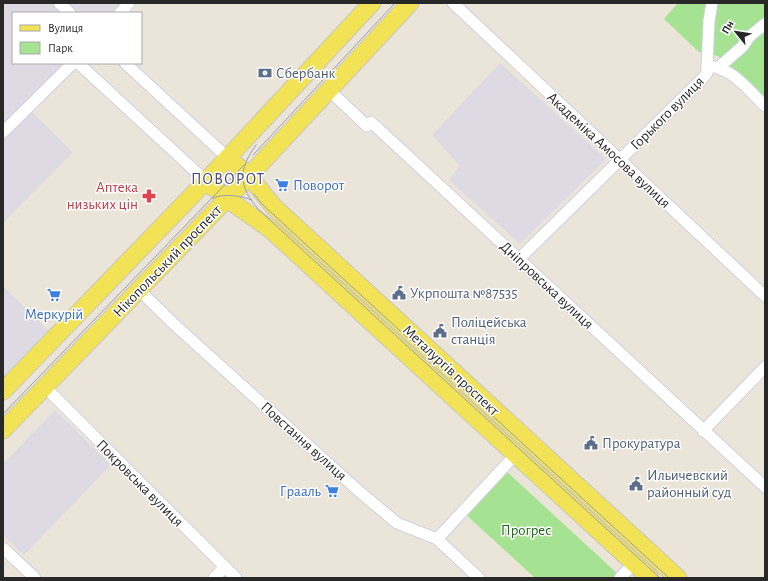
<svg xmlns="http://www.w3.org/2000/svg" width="768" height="581" font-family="'Alegreya Sans',sans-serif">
<rect width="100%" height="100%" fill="#ebe5d9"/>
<path fill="#dddae3" d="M3 3H131L122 13H13V63H75L29 109 73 152 3 223Z
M500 63 606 159 520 244 449 180 460 166 432 135Z
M3 286 52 334 3 385Z
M55 410 111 465 24 555 3 535V464Z"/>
<path fill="#a5e393" d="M678 3H765V94L762 97 718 56 699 52 664 19Z
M504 469 620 576 618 578H535L464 513Z"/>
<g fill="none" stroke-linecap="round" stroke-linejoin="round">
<g stroke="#cecfe1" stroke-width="13">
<path id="minor" d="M59 3 70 13
M453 3 765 296
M712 3 709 21 707 66C732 67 748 90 765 106
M120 13 129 3
M78 63 206 181
M125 63 228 158
M719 67 742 47 750 36 765 24
M329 90 367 126 371 122 765 487
M3 132 73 63
M519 259 704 77 707 73V66
M139 290 176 326 361 493 397 523 437 539 479 578
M45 387 236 578
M703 431 765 367
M437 539 516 454
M3 548 35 578
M214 578 225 567
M620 578 634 563"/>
</g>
<g stroke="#c7c7c7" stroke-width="19">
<path id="primary" d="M228 158 249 176 273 206 678 578
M206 181 227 199 270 229 650 578
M3 391 206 181 372 3
M3 430 248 177 410 3"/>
</g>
<use href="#minor" stroke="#fff" stroke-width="11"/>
<use href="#primary" stroke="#f2e256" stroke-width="17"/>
<path stroke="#9c9cb3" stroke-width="1" d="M256 145C238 170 238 186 259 210L660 578
M253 155 395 3
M254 194 263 205 669 578
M213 198C225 193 241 196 252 200
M3 414 244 165"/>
</g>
<defs>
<g id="bank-bare" transform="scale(1.08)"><path d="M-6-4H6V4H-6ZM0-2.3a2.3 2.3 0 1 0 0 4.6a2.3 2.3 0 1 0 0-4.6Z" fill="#5c6f8a" stroke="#fff" stroke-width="2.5" paint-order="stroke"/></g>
<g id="supermarket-bare" transform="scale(1.08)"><path d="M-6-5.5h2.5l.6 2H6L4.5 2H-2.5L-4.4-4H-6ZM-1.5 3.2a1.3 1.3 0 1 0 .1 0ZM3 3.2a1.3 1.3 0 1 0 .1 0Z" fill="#3f7fe0" stroke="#fff" stroke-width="2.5" paint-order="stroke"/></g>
<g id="pharmacy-bare" transform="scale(1.08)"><path d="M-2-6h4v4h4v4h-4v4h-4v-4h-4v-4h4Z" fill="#e0444e" stroke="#fff" stroke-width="2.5" paint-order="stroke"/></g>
<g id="civic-bare" transform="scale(1.08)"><path d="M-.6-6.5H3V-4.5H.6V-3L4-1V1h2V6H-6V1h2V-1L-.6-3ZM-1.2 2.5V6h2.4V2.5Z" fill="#5c6f8a" stroke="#fff" stroke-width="2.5" paint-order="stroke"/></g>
</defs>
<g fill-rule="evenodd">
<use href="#bank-bare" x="265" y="73"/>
<use href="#supermarket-bare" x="282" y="185"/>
<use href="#pharmacy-bare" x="149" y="196"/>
<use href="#civic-bare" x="399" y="293"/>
<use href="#supermarket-bare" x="54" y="295"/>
<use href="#civic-bare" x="440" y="331"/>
<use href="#civic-bare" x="591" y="443"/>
<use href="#civic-bare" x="636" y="484"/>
<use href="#supermarket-bare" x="332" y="491"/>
</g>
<g text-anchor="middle" stroke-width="3" stroke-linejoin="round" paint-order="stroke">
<g font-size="15" fill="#4e5e75" stroke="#fff" text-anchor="start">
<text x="276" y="78">Сбербанк</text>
<text x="410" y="298">Укрпошта №87535</text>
<text x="451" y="327">Поліцейська<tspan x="451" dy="17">станція</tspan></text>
<text x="602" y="448">Прокуратура</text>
<text x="647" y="480">Ильичевский<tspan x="647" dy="17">районный суд</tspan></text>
</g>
<g font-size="15" fill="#282828" stroke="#fff">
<text transform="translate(667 113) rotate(-45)" y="5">Горького вулиця</text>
<text transform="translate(609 150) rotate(43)" y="5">Академіка Амосова вулиця</text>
<text transform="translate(167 261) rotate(-46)" y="5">Нікопольський проспект</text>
<text transform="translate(547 285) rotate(43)" y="5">Дніпровська вулиця</text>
<text transform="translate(451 370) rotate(43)" y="5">Металургів проспект</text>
<text transform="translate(304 441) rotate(42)" y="5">Повстання вулиця</text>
<text transform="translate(140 483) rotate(45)" y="5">Покровська вулиця</text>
</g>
<g font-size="15" fill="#366cbe" stroke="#fff" text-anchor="start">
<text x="293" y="190">Поворот</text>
<text x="54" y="319" text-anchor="middle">Меркурій</text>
<text x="321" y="496" text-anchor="end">Грааль</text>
</g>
<g font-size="15" fill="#be3a42" stroke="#fff" text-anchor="end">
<text x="138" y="192">Аптека<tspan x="138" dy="17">низьких цін</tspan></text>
</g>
<g font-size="15" fill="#1e6518" stroke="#fff">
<text x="526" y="535">Прогрес</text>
</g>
<g font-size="16" letter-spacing="1" fill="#484a79" stroke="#fff">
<text x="228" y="184">ПОВОРОТ</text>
</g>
</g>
<rect width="768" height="581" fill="none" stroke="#282828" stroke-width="8"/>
<rect x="12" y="12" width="130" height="52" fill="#ffffff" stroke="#a9a9a9"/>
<rect x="20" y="25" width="20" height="6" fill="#f2e256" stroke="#a9a9a9"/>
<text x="48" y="32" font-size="12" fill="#282828">Вулиця</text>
<rect x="20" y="42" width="20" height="12" fill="#a5e393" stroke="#a9a9a9"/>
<text x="48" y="52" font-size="12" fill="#282828">Парк</text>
<g transform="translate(736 32) rotate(300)" stroke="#ffffff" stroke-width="3" paint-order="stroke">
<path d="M0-3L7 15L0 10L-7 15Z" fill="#282828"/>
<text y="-6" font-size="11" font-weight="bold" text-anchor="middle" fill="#282828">Пн</text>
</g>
</svg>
